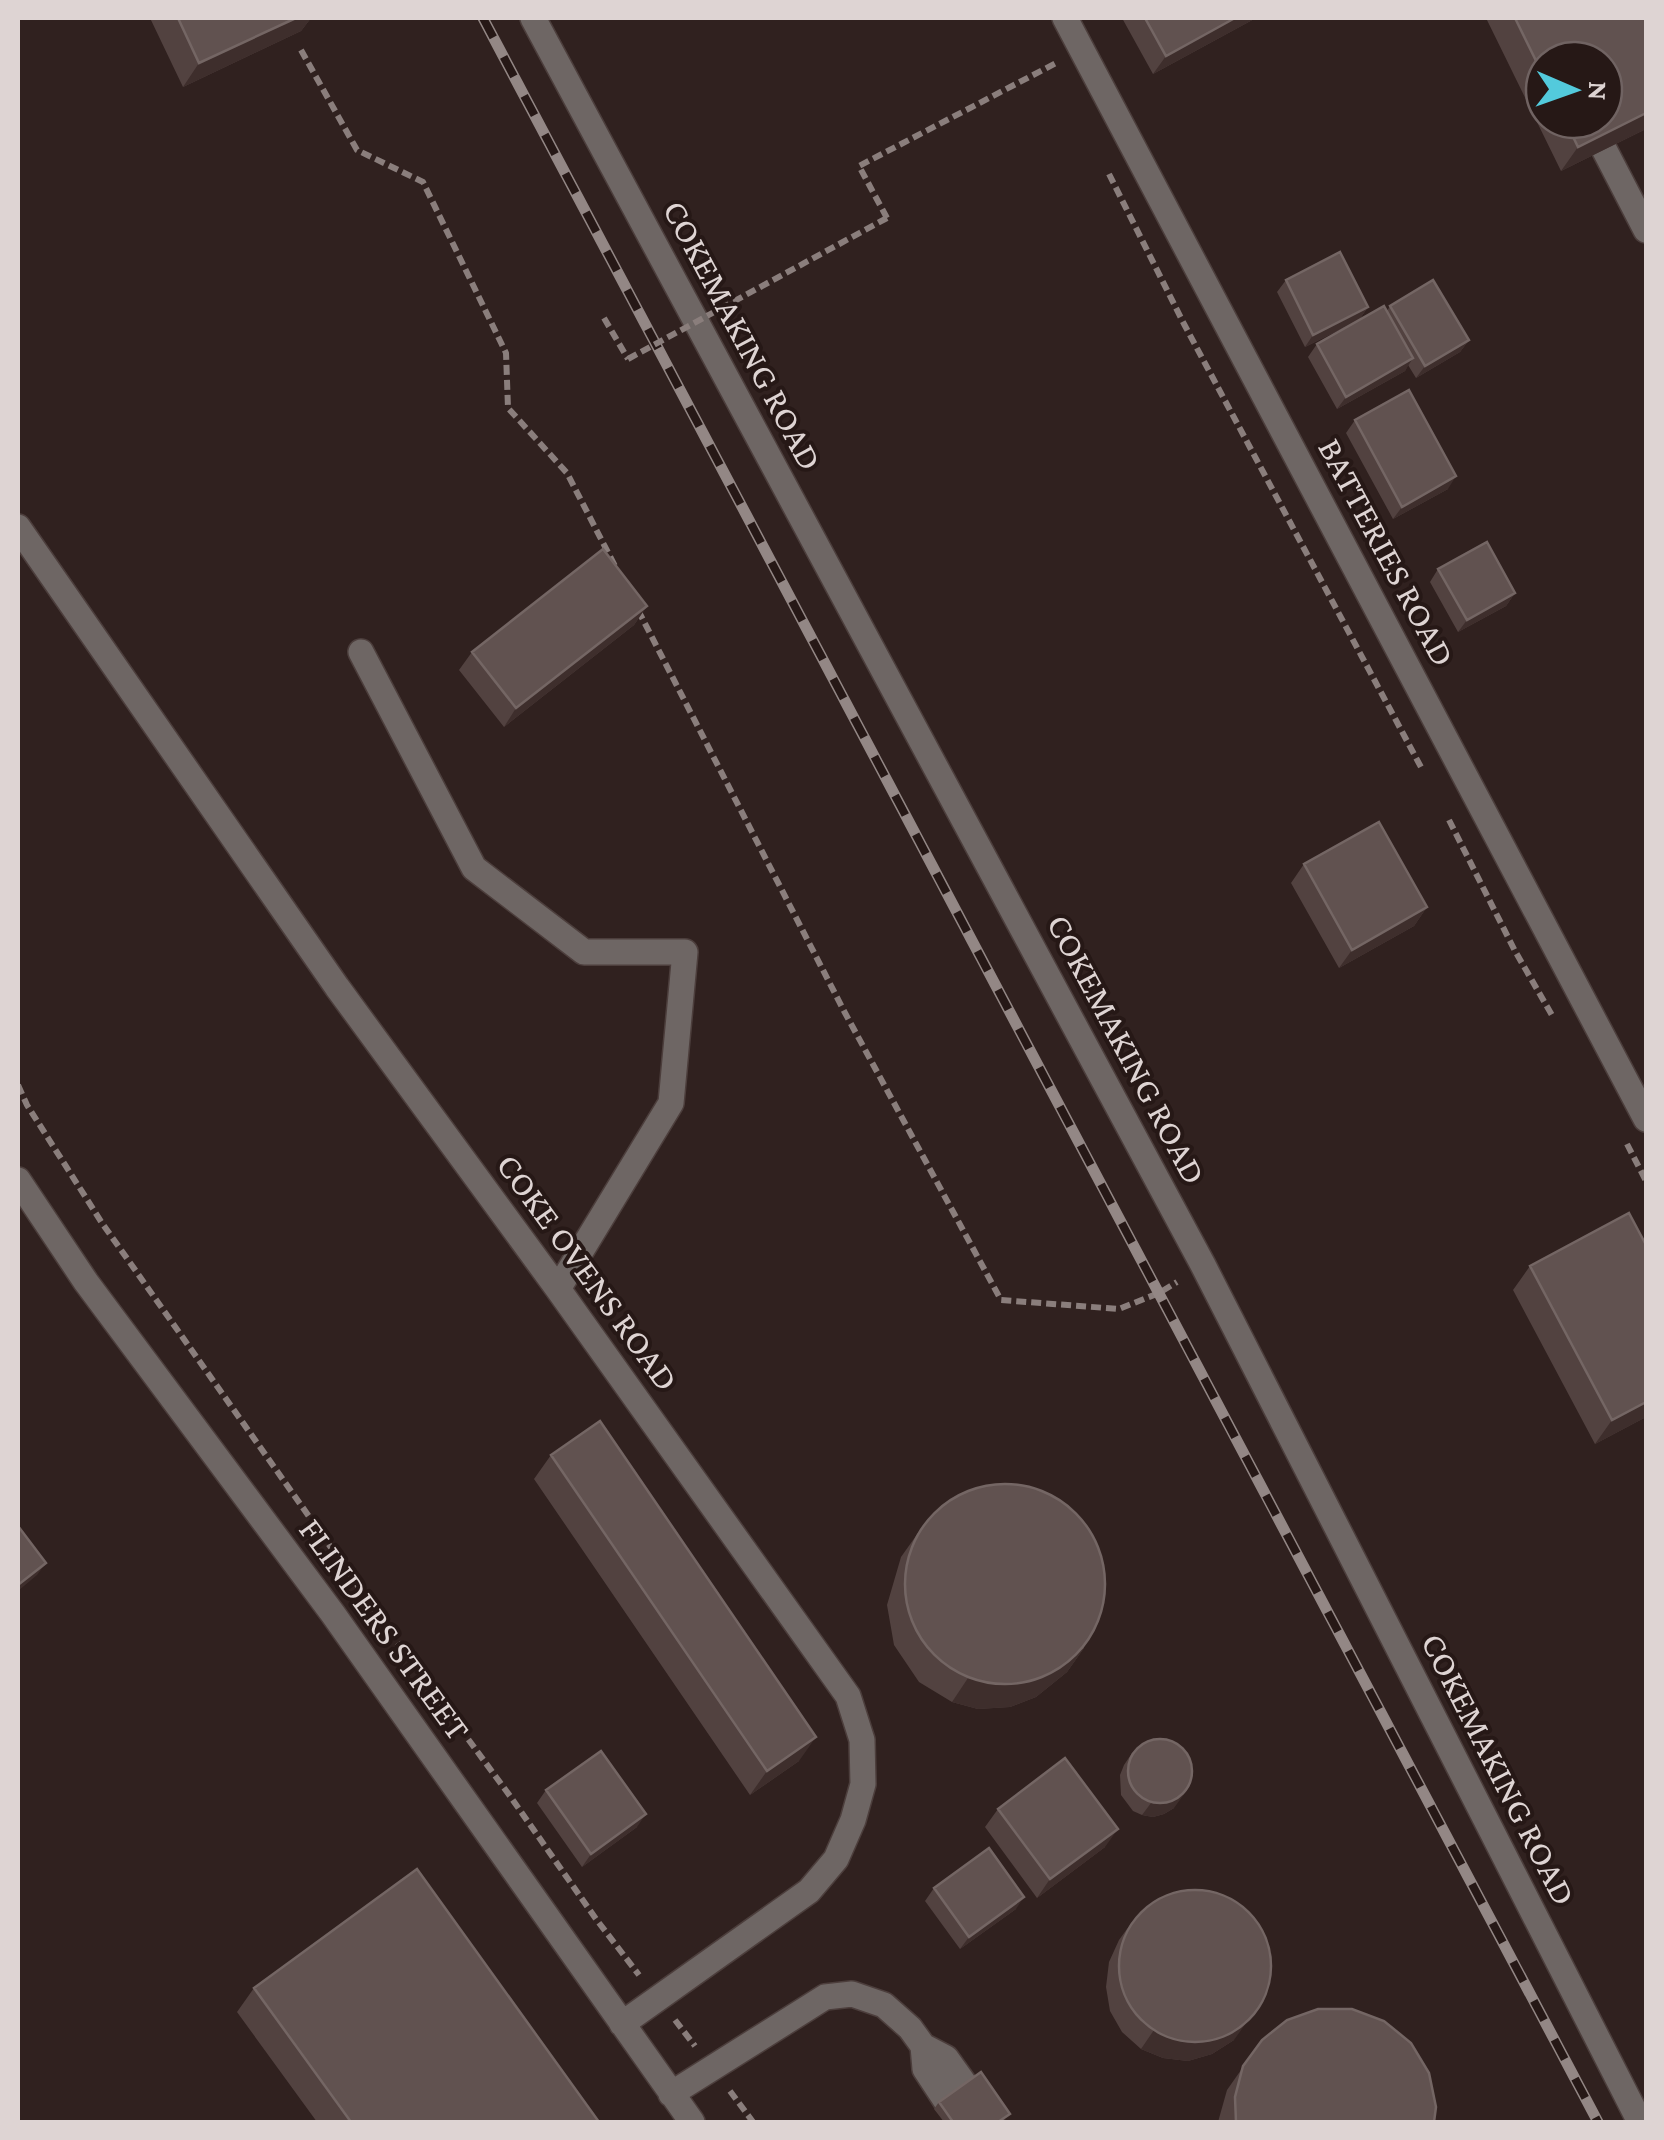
<svg xmlns="http://www.w3.org/2000/svg" width="1664" height="2140" font-family="'Crimson Pro',serif">
<rect width="100%" height="100%" fill="#30211f"/>
<g fill="none" stroke-linecap="round" stroke-linejoin="round">
<g stroke="#4c3e3c" stroke-width="28">
<path id="minor" d="M533 18 1203 1265 1640 2122
M1065 18 1646 1119
M1589 120 1646 230
M18 527 337 987 558 1289 848 1696 862 1740 863 1784 853 1820 836 1859 809 1891 622 2024
M361 652 474 868 584 952H685L671 1103 558 1289
M18 1180 86 1282 333 1614 692 2122
M923 2046 925 2069 946 2101
M671 2094 825 1997 852 1994 884 2005 910 2028 923 2046 946 2058 966 2086"/>
</g>
<path stroke="#8a7e7c" stroke-width="6" stroke-dasharray="10 5" stroke-linecap="butt" d="M301 50 357 150 423 182 506 353 508 408 567 473 616 568
M1109 174 1184 324 1422 769
M887 218 859 166 1058 62
M604 318 628 359
M638 610 844 1011 1001 1300 1119 1309 1159 1293 1177 1282
M1449 820 1515 951 1553 1017
M18 1085 27 1105 102 1223 418 1671 510 1796 596 1919 639 1975
M1627 1144 1646 1181
M675 2020 695 2046
M730 2091 753 2122"/>
<use href="#minor" stroke="#6e6664" stroke-width="25"/>
<g stroke="#938785" stroke-width="11">
<path id="rail" d="M483 18 1598 2122"/>
</g>
<use href="#rail" stroke="#261816" stroke-width="8" stroke-dasharray="22" stroke-linecap="butt"/>
<path stroke="#8a7e7c" stroke-width="6" stroke-dasharray="10 5" stroke-linecap="butt" d="M628 359 887 218"/>
</g>
<path fill="#524240" fill-rule="evenodd" d="M150 18H311L301 31 183 87Z
M1122 18H1256L1153 74Z
M1486 18H1646V129L1561 171ZM1544 60 1604 120H1544Z
M1286 280 1368 307 1359 320 1305 347 1277 292Z
M1390 306 1469 340 1460 352 1416 378 1408 365 1405 371 1337 409 1308 357 1317 344 1387 311Z
M1355 420 1448 489 1393 519 1346 433Z
M1438 569 1515 593 1506 606 1458 632 1430 582Z
M647 606 634 625 504 727 459 670 472 652Z
M1304 864 1427 907 1414 926 1339 968 1291 883Z
M1530 1266 1646 1417 1595 1444 1513 1290Z
M551 1455 799 1761 750 1795 534 1479Z
M918 1533 1084 1648 1067 1672 1036 1697 1010 1707 978 1709 952 1702 919 1682 894 1645 887 1605 901 1557Z
M1132 1753 1174 1808 1164 1814 1153 1817 1142 1815 1133 1811 1121 1795 1120 1775 1124 1765Z
M546 1790 637 1827 582 1867 537 1803Z
M998 1809 1105 1847 1037 1898 985 1827Z
M934 1888 1016 1909 960 1949 925 1901Z
M1132 1922 1234 2040 1212 2054 1188 2061 1163 2058 1141 2049 1122 2032 1110 2011 1106 1987 1109 1962 1119 1940Z
M254 1988 599 2122H317L237 2012Z
M1262 2040 1434 2122H1218L1227 2090Z
M939 2102 1006 2120 1002 2122H944L934 2109Z"/>
<path fill="#3e2e2c" d="M296 18H311L301 31 183 87 199 63Z
M1235 18H1256L1153 74 1166 56Z
M1646 113V129L1561 171 1578 147Z
M1368 307 1359 320 1305 347 1313 335Z
M1469 340 1460 352 1416 378 1425 366Z
M1413 358 1405 371 1337 409 1346 397Z
M1456 476 1448 489 1393 519 1402 507Z
M1515 593 1506 606 1458 632 1467 620Z
M647 606 634 625 504 727 516 708Z
M1427 907 1414 926 1339 968 1352 950Z
M1646 1402V1417L1595 1444 1612 1420Z
M46 1563 37 1575 18 1591V1585Z
M1084 1648 1067 1672 1036 1697 1010 1707 978 1709 952 1702 968 1678Z
M816 1737 799 1761 750 1795 767 1771Z
M1190 1786 1174 1808 1164 1814 1153 1817 1142 1815 1151 1803Z
M646 1814 637 1827 582 1867 591 1854Z
M1118 1829 1105 1847 1037 1898 1050 1879Z
M1024 1897 1016 1909 960 1949 969 1937Z
M1262 2001 1234 2040 1212 2054 1188 2061 1163 2058 1141 2049 1154 2030Z"/>
<path fill="#615250" stroke="#746664" stroke-width="2.5" d="M178 18H296L199 63Z
M1145 18H1235L1166 56Z
M1515 18H1646V113L1578 147 1565 120H1604V60H1544V77Z
M1340 252 1368 307 1313 335 1286 280Z
M1433 280 1469 340 1425 366 1390 306Z
M1384 306 1413 358 1346 397 1317 344Z
M1409 390 1456 476 1402 507 1355 420Z
M1487 542 1515 593 1467 620 1438 569Z
M603 549 647 606 516 708 472 652Z
M1379 822 1427 907 1352 950 1304 864Z
M1629 1213 1646 1245V1402L1612 1420 1530 1266Z
M600 1421 816 1737 767 1771 551 1455Z
M905 1584a100 100 0 1 1 200 0a100 100 0 1 1-200 0Z
M18 1526 46 1563 18 1585Z
M1128 1771a32 32 0 1 1 64 0a32 32 0 1 1-64 0Z
M601 1751 646 1814 591 1854 546 1790Z
M1065 1758 1118 1829 1050 1879 998 1809Z
M989 1848 1024 1897 969 1937 934 1888Z
M417 1869 599 2122H351L254 1988Z
M1119 1966a76 76 0 1 1 152 0a76 76 0 1 1-152 0Z
M1318 2009H1352L1384 2021 1411 2043 1429 2073 1436 2107 1434 2122H1236L1235 2097 1243 2066 1262 2040 1287 2020Z
M981 2072 1010 2114 998 2122H953L939 2102Z"/>
<g text-anchor="middle" stroke-width="8" stroke-linejoin="round" paint-order="stroke">
<g font-size="35" fill="#ded4d3" stroke="#261816">
<text transform="translate(743 335) rotate(62)" y="12">COKEMAKING ROAD</text>
<text transform="translate(1387 552) rotate(62)" y="12">BATTERIES ROAD</text>
<text transform="translate(1127 1049) rotate(62)" y="12">COKEMAKING ROAD</text>
<text transform="translate(588 1272) rotate(54)" y="12">COKE OVENS ROAD</text>
<text transform="translate(385 1629) rotate(54)" y="12">FLINDERS STREET</text>
<text transform="translate(1499 1769) rotate(63)" y="12">COKEMAKING ROAD</text>
</g>
</g>
<rect width="1664" height="2140" fill="none" stroke="#ded4d3" stroke-width="40"/>
<g transform="translate(1574 90) rotate(92)"><circle r="48" fill="#261816" stroke="#706362" stroke-width="2.5"/>
<path d="M0-8L18 38L0 25L-18 38Z" fill="#53cadc"/>
<text y="-15" font-size="28" font-weight="bold" text-anchor="middle" fill="#ded4d3">N</text>
</g>
</svg>
